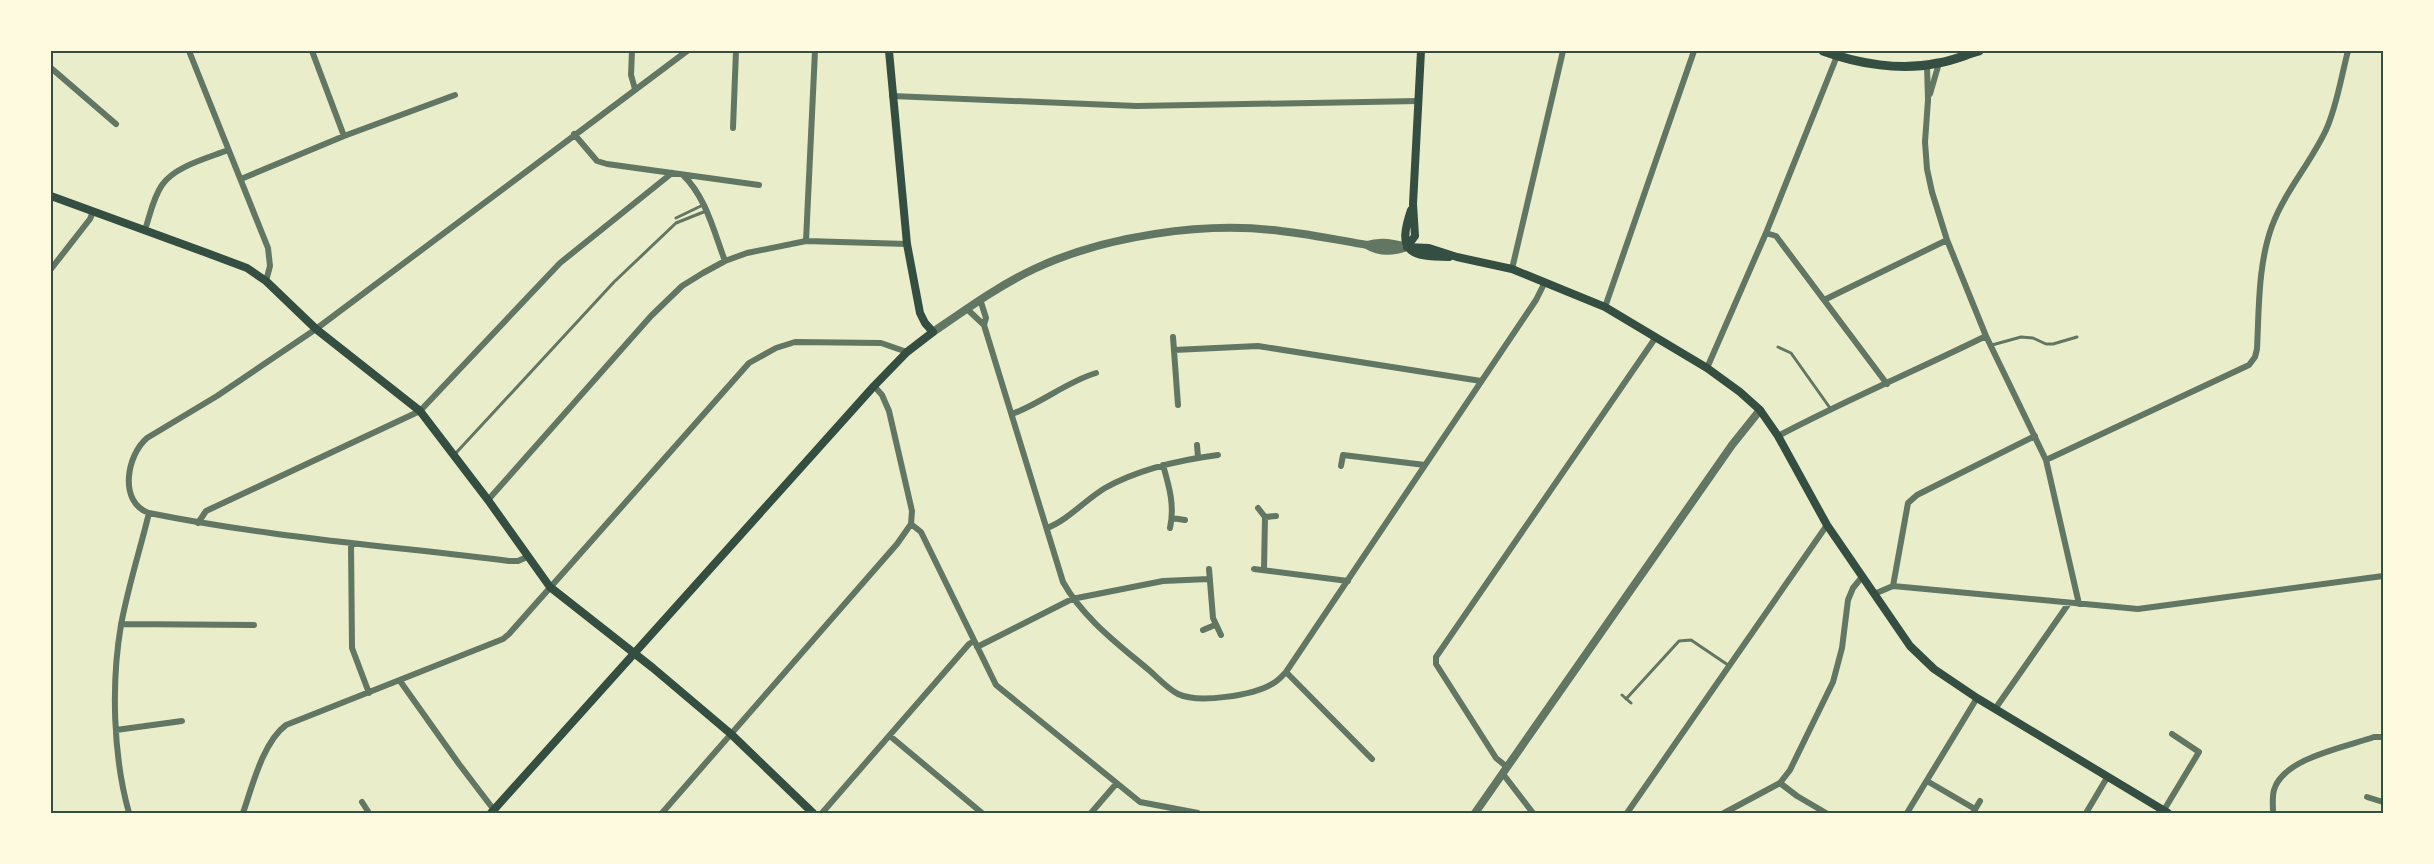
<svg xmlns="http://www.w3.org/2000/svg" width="2434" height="864" font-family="'Public Sans',sans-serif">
<rect width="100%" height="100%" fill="#e9edc9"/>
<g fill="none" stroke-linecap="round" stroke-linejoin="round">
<path stroke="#617663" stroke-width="3" d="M676 218 703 205
M1992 345 2021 337 2033 338 2046 344H2053L2077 337
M1778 347 1791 353 1830 408
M455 454 614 282 676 223 706 211
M1622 695 1631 703
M1626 699 1679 641 1691 640 1728 665"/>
<path stroke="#617663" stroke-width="6" d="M189 51 268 248 270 266 266 281
M312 51 344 136
M632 51 631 75 635 89
M1927 65 1928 100 1925 142 1927 169 1932 192 1947 240 1986 336 2046 460 2079 604
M51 68 116 124
M1930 94 1939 63
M892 96 1136 106 1419 101
M733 128 736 51
M574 134 597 161 607 164 759 185
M683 175C706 197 714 232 725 261
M241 179 344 136 455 95
M145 230C150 215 153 198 162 185 175 166 208 158 228 150
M1766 233 1776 236 1887 384
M806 241 815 51
M51 269 90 219 93 212
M1512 269 1563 51
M980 299 986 318 984 325 1063 582C1083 618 1118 644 1150 671 1158 678 1168 689 1178 694 1199 704 1253 695 1272 684 1278 681 1282 676 1286 672L1536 300 1545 282
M1824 300 1947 240
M1605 307 1694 51
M967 309 984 325
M1173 337 1178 405
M1174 350 1258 346 1481 381
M1707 368 1766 233 1837 56
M1012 414C1042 403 1066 382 1096 373
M1778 436C1846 400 1917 370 1986 336
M1197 445 1198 457
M2046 460 2249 365 2255 357 2257 349C2259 309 2258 264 2272 226 2285 191 2310 164 2326 130 2337 106 2341 77 2348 51
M1163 465C1169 486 1175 506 1170 528
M1341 466 1343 455 1425 465
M488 500 651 316 682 286 703 273 725 261 747 253 806 241 907 244
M1258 508 1265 517 1276 516
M1172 518 1185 520
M198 523 206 511 420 411 560 263 672 173
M911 524 921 532 996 685 1140 802 1198 813
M1047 528C1068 520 1085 500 1105 488 1139 469 1179 460 1218 455
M351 543 352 648 369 693
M527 557 518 561H509C389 546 268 537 149 513 118 502 127 455 147 438L217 396 316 329 687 51
M1209 569 1213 618 1221 635
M1254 569 1348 581
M1264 569 1265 517
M1893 586 1908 503 1917 495 2035 436
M1874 594 1893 586 2138 609 2383 576
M121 624 254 625
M1203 630 1215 625
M977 647 1072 599 1163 581 1209 579
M1286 672 1372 759
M400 681 459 764 494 810
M1995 709 2069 603
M116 730 182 721
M890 736 982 813
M1507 767 1496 758 1436 664V657L1656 337
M1503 774 1533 813
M1927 781 1975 809
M1780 783 1797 796 1826 813
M2367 797 2383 802
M362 802 369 813
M2164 810 2199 752 2172 734
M129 813C113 756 111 683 121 625 128 587 140 550 149 513
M243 813C252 787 263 742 286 725L503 639 509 634 749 363 776 348 795 342 881 343 907 352
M662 813 897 544 911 524 912 511 889 411 882 395 874 386
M822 813 969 644 974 641
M1091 813 1116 784
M1627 813 1827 525
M1724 813 1780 783 1790 770 1833 682 1842 648 1848 600 1853 588 1862 577
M1907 813 1977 698
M1973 813 1980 801
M2086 813 2108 776
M2273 813C2273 805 2272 797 2274 790 2283 758 2346 747 2374 737H2383"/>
<path stroke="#617663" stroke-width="8" d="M1367 245C1379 241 1394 243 1406 247
M933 332C965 310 998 286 1034 269 1104 236 1204 221 1281 231 1309 234 1338 240 1367 245 1380 253 1393 252 1407 247
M1475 813 1732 445 1760 410"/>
<path stroke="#344e41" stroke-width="8" d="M51 196 207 253 247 268 266 281 316 329 420 411 488 500 550 587 653 668 731 734 813 813
M1411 210C1397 251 1408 257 1449 257
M1407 247 1429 248 1457 257 1512 269 1605 307 1707 368 1740 392 1760 410 1778 436 1827 525 1910 646 1934 669 1977 698 2168 813
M1407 247 1415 236 1413 204 1421 51
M491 813 874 386 907 352 933 332 925 323 920 313 907 244 889 51"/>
<path stroke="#344e41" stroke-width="9" d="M1823 51C1858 64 1901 71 1938 63 1952 61 1965 55 1979 51"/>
</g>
<rect width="2434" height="864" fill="none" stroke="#fefae0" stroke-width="105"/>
<rect x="52" y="52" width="2330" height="760" fill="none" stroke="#344e41" stroke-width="2"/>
</svg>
